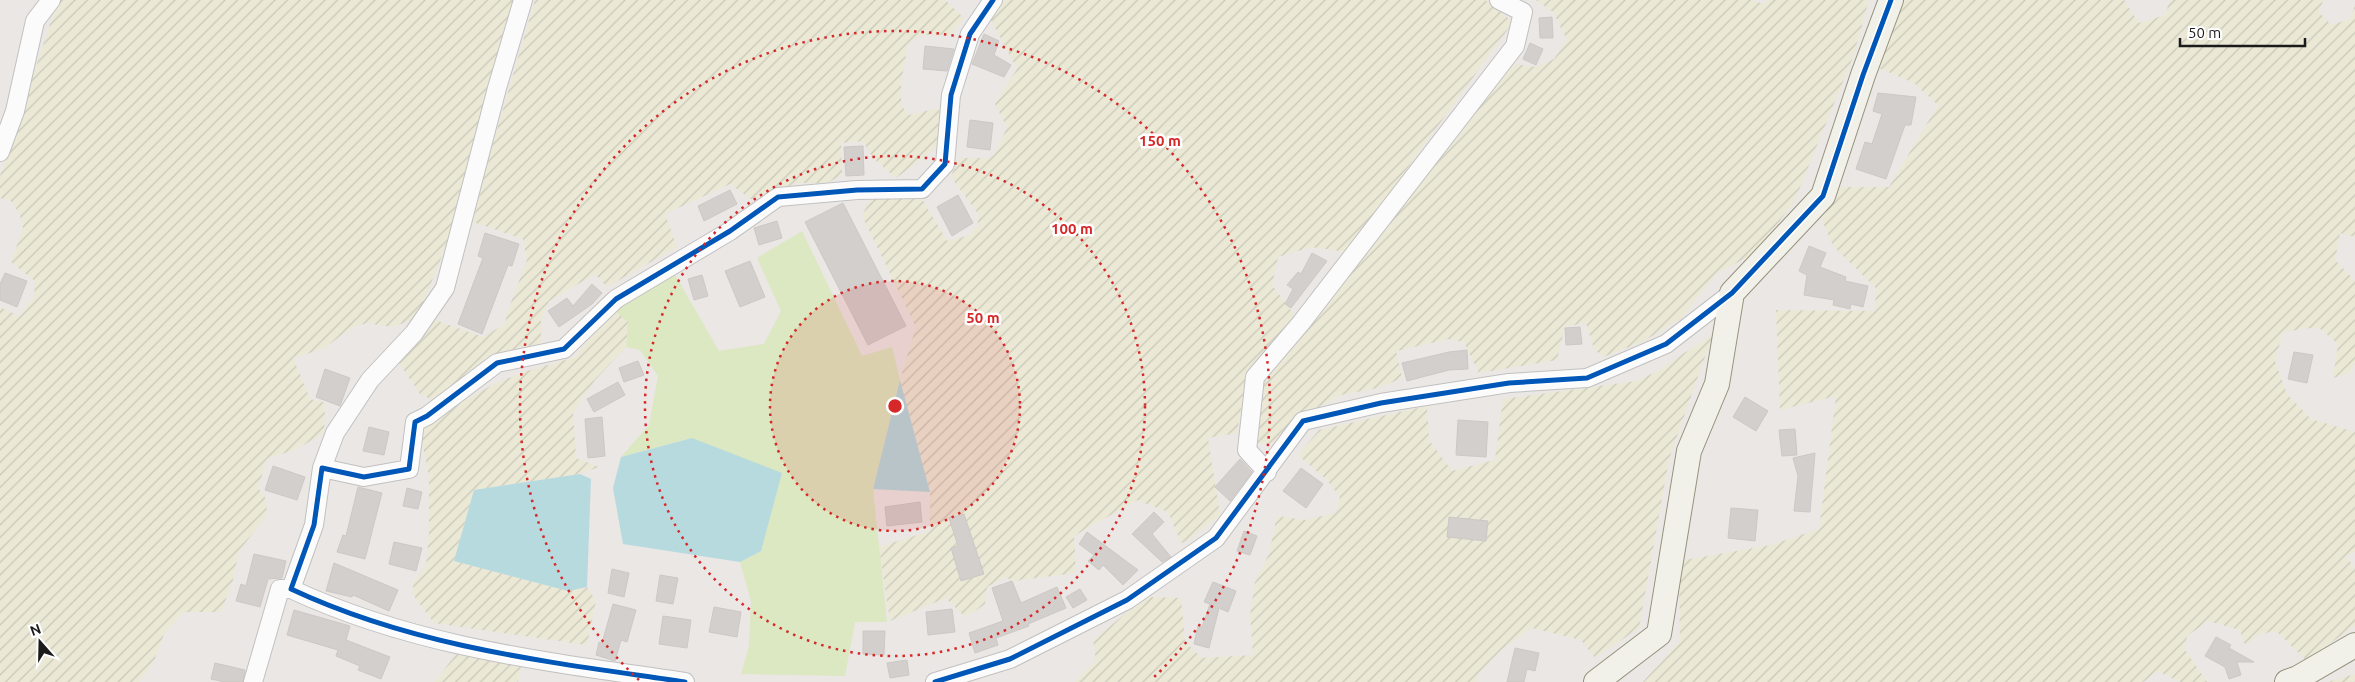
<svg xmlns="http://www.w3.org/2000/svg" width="2355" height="682" font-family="Ubuntu,sans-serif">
<defs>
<pattern id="farmland-furrows" width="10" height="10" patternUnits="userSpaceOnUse" patternTransform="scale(1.25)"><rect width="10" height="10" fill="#ebe9d6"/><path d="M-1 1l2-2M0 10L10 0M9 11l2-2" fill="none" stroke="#c9c7b7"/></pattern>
</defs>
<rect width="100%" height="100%" fill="#eae7e4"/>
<path fill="url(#farmland-furrows)" d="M58 0H515L470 172 440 261 417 318 392 327 367 323 353 327 323 349 293 358 310 399 325 403 324 433 297 449 267 459 258 488 266 499 267 515 239 551 233 580 221 612H183L164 634 154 661 139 682H0V307L19 316 34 297 35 281 11 262 23 228 20 215 11 201 0 198V176Z
M535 0H945L964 18 950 35H922L908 44 901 82V105L909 115 939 108V146L896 178 873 158 863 141 841 143 842 175 827 183H796L766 196 751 199 730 184 665 214 677 247 607 287 595 274 549 301 541 321V343L498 353 437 402 420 394 399 363 435 320 483 337 505 324 507 313 527 260 523 239 473 222 489 157Z
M994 0H1485L1513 22 1347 252 1311 247 1278 257 1272 285 1298 320 1247 375 1237 433 1208 438 1220 515 1187 541 1181 543 1168 512 1137 500 1074 536 1076 573 1012 581 1006 577 987 587 985 604 971 614 964 616 946 598 890 621 879 547 930 531V492L900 380 916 327 862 216 870 199H922L947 241 967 236 977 227 979 215 951 177 956 162 962 158H989L995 154 1007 127 995 104 1017 69 991 20Z
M1536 0H1752L1763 4 1768 0H1869L1853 57 1794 202 1755 253 1716 274 1680 319 1642 342 1603 357 1594 349 1586 323 1565 326 1557 360 1479 373 1464 342 1449 339 1396 351 1402 378 1378 388 1341 395 1299 418 1275 443H1252L1256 395 1268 372 1339 290 1505 63 1537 67 1554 59 1567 40 1553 12Z
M1899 0H2124L2139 23 2165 15 2170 0H2323L2319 12 2331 25 2350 19 2355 5V237L2340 233 2335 260 2355 281V362L2349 373 2333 378 2338 344 2318 327 2283 332 2275 361 2287 394 2311 419 2355 432V552L2346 556 2355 569V626L2306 660 2276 631 2260 634 2245 645 2240 630 2208 621 2187 636 2185 650 2207 682H2180L2158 671 2143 682H1643L1680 641 1679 561 1771 545 1819 529 1836 396 1780 410 1776 310 1875 311 1876 288 1833 246 1822 220 1840 187H1889L1938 105 1914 83 1879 68 1890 21Z
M614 310 629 322 626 347 595 380 573 413 576 458 599 467 580 474 474 490 454 561 568 591 587 587 596 601 587 645 434 623 414 596 413 583 426 565 429 533V476L419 427 494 384 524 372 575 357Z
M1713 334 1669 459 1639 628 1595 658 1581 640 1532 628 1502 649 1477 675 1478 682H1075L1096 660 1093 640 1146 597 1181 598 1185 642 1202 658 1253 655 1250 615 1255 582 1269 554 1277 516 1306 520 1335 513 1340 497 1326 479 1298 455 1319 430 1427 406 1429 440 1452 471 1495 460 1503 399 1636 381 1654 373Z
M458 652 521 666 518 682H434Z
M2355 674V682H2328Z"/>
<path fill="#dbe8c1" d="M802 231 862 356 892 347 900 380 873 489 887 622H855L845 676 741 674 749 646 751 601 740 562 761 551 692 438 621 457 649 425 658 376 640 350 626 347 628 322 614 310 674 273 719 351 764 344 781 311 757 258Z"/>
<path fill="#b6dade" d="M900 380 930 492 873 489Z
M692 438 782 473 761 551 740 562 623 544 613 488 621 457Z
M580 474 591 479 587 587 568 591 454 561 474 490Z"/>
<path fill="#d2cfcc" stroke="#cdc8c5" d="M1552 17 1553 38H1540L1539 18Z
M984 34 999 41 994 55 1011 65 1004 77 972 64Z
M1530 43 1543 49 1536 65 1523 59Z
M925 46 954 49 947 71 923 69Z
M1878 93 1916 97 1911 125H1905L1886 179 1856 169 1865 142 1872 144 1882 114 1873 111Z
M970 120 993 123 990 150 967 147Z
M863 146 864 175 846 176 844 147Z
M730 190 737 204 704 221 698 206Z
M958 195 973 223 952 236 937 207Z
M843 203 906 326 868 345 805 222Z
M777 221 782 238 759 245 754 228Z
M485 233 519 244 512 266 508 265 482 334 458 324 483 258 478 256Z
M1809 246 1826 253 1820 267 1846 277 1845 281 1868 286 1863 307 1851 304 1850 309 1833 305 1834 300 1804 295 1807 275 1799 271Z
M1312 253 1327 261 1291 308 1285 304 1293 289 1287 285 1298 272 1301 274Z
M750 261 765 297 740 307 725 271Z
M5 273 27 281 17 307 0 300V284Z
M702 275 708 296 694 300 688 279Z
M592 284 602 293 592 304 559 327 548 311 567 298 573 306Z
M1580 327 1582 344 1566 345 1565 328Z
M1467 350 1468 369 1449 370 1407 381 1402 363 1449 352Z
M2294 352 2313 355 2307 383 2288 379Z
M638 361 644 375 624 382 619 368Z
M325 369 350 378 340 406 316 397Z
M618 382 625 395 594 412 587 399Z
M1745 397 1768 411 1756 431 1733 417Z
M602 417 605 456 588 458 585 419Z
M1458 420 1488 422 1486 457 1456 455Z
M369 427 389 432 384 455 363 451Z
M1795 429 1797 455 1782 456 1779 430Z
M1815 453 1810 512 1794 511 1798 476 1793 458Z
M1240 459 1252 472 1230 501 1215 487Z
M273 466 305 477 297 500 265 490Z
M1301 468 1323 484 1306 508 1283 491Z
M358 487 382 493 365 559 337 552 343 535 346 536Z
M407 488 422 492 418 509 403 506Z
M920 502 922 522 887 526 885 507Z
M1731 508 1758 510 1755 541 1728 538Z
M1154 512 1164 522 1152 534 1171 557 1162 562 1132 534Z
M964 514 984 574 961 581 951 548 958 546 949 518Z
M1449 517 1488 521 1486 541 1447 537Z
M1244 531 1257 536 1250 555 1237 551Z
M1087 532 1138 570 1123 585 1103 565 1099 570 1088 561 1094 555 1079 544Z
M394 542 422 548 416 571 389 564Z
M254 554 286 561 282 578 268 579 260 607 236 601 241 584 246 586Z
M334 563 398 590 389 611 353 595 352 597 326 591Z
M612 569 629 573 624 597 608 593Z
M660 575 678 578 673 604 656 601Z
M1012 581 1021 603 1057 587 1066 608 1028 624 1029 626 996 638 998 645 975 653 969 633 1003 621 992 588Z
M1213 582 1236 591 1228 612 1219 608 1209 648 1194 644 1198 626 1202 627 1210 604 1204 602Z
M1080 589 1087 600 1073 608 1066 597Z
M613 604 636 610 627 642 621 640 615 661 596 655 599 642 602 643Z
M714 607 741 612 737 637 709 632Z
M952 609 955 632 928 635 926 612Z
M294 610 350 626 346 640 390 657 381 679 358 670 360 666 336 656 338 650 287 635Z
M663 616 691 620 687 648 659 644Z
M863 631H885L884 655 863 654Z
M2216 637 2231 645 2229 648 2254 662H2237L2241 675 2229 679 2225 667 2205 656Z
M1515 648 1539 653 1535 671 1527 669 1524 682H1507Z
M907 660 909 675 890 678 887 663Z
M215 663 245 670 243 682H225L211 679Z"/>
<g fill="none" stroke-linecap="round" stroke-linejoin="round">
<g stroke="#c2c1c0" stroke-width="20">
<path id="street" d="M0 152 15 111 35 21 51 0
M322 468 335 433 370 380 414 333 445 288 497 88 523 0
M1267 472 1247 450 1255 377 1301 323 1515 46 1523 12 1499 0
M253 682 280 589H291
M685 682C550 662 417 648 291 589L314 525 322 468 364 477 409 469 415 422 427 416 497 363 564 349 616 299 730 231 778 197 857 190 922 189 945 164 951 95 970 34 993 0
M935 682 1010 659 1127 600 1216 538 1303 421 1381 403 1509 383 1587 378 1666 344 1732 293"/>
</g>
<g stroke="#94927d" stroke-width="26">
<path id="secondary" d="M1596 682 1659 634 1689 451 1717 384 1732 293 1823 196 1863 75 1891 0
M2287 682 2298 678 2355 645"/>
</g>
<use href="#street" stroke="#fcfbfb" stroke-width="18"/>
<use href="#secondary" stroke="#f2f1e9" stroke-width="24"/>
<g stroke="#fff" stroke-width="8">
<path id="cycleway" d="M685 682C550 662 417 648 291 589L314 525 322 468 364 477 409 469 415 422 427 416 497 363 564 349 616 299 730 231 778 197 857 190 922 189 945 164 951 95 970 34 993 0
M935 682 1010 659 1127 600 1216 538 1303 421 1381 403 1509 383 1587 378 1666 344 1732 293 1823 196 1863 75 1891 0"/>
</g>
<use href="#cycleway" stroke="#0057b8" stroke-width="5"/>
</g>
<circle cx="895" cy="406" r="125" fill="#d62828" fill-opacity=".12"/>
<g fill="none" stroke="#d62828" stroke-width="2.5" stroke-dasharray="2.5 5">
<circle cx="895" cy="406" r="125"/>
<circle cx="895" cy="406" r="250"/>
<path d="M639 680A375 375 0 1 1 1151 680"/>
</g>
<circle cx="895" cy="406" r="8" fill="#d62828" stroke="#fff" stroke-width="2.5"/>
<g font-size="15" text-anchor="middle" font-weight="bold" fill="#d62828" stroke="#fff" stroke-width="5" stroke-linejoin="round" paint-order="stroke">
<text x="1160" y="146">150 m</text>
<text x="1072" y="234">100 m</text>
<text x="983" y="323">50 m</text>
</g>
<g transform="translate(40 642) rotate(340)" stroke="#ffffff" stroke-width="4" paint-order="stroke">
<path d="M0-4L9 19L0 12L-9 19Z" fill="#1b1b1b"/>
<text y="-8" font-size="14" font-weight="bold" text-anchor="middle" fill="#1b1b1b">N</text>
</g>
<path d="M2180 38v8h125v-8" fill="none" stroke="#1b1b1b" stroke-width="2.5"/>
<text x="2188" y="38" font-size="15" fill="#1b1b1b" stroke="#ffffff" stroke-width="4" paint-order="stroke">50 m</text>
</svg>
